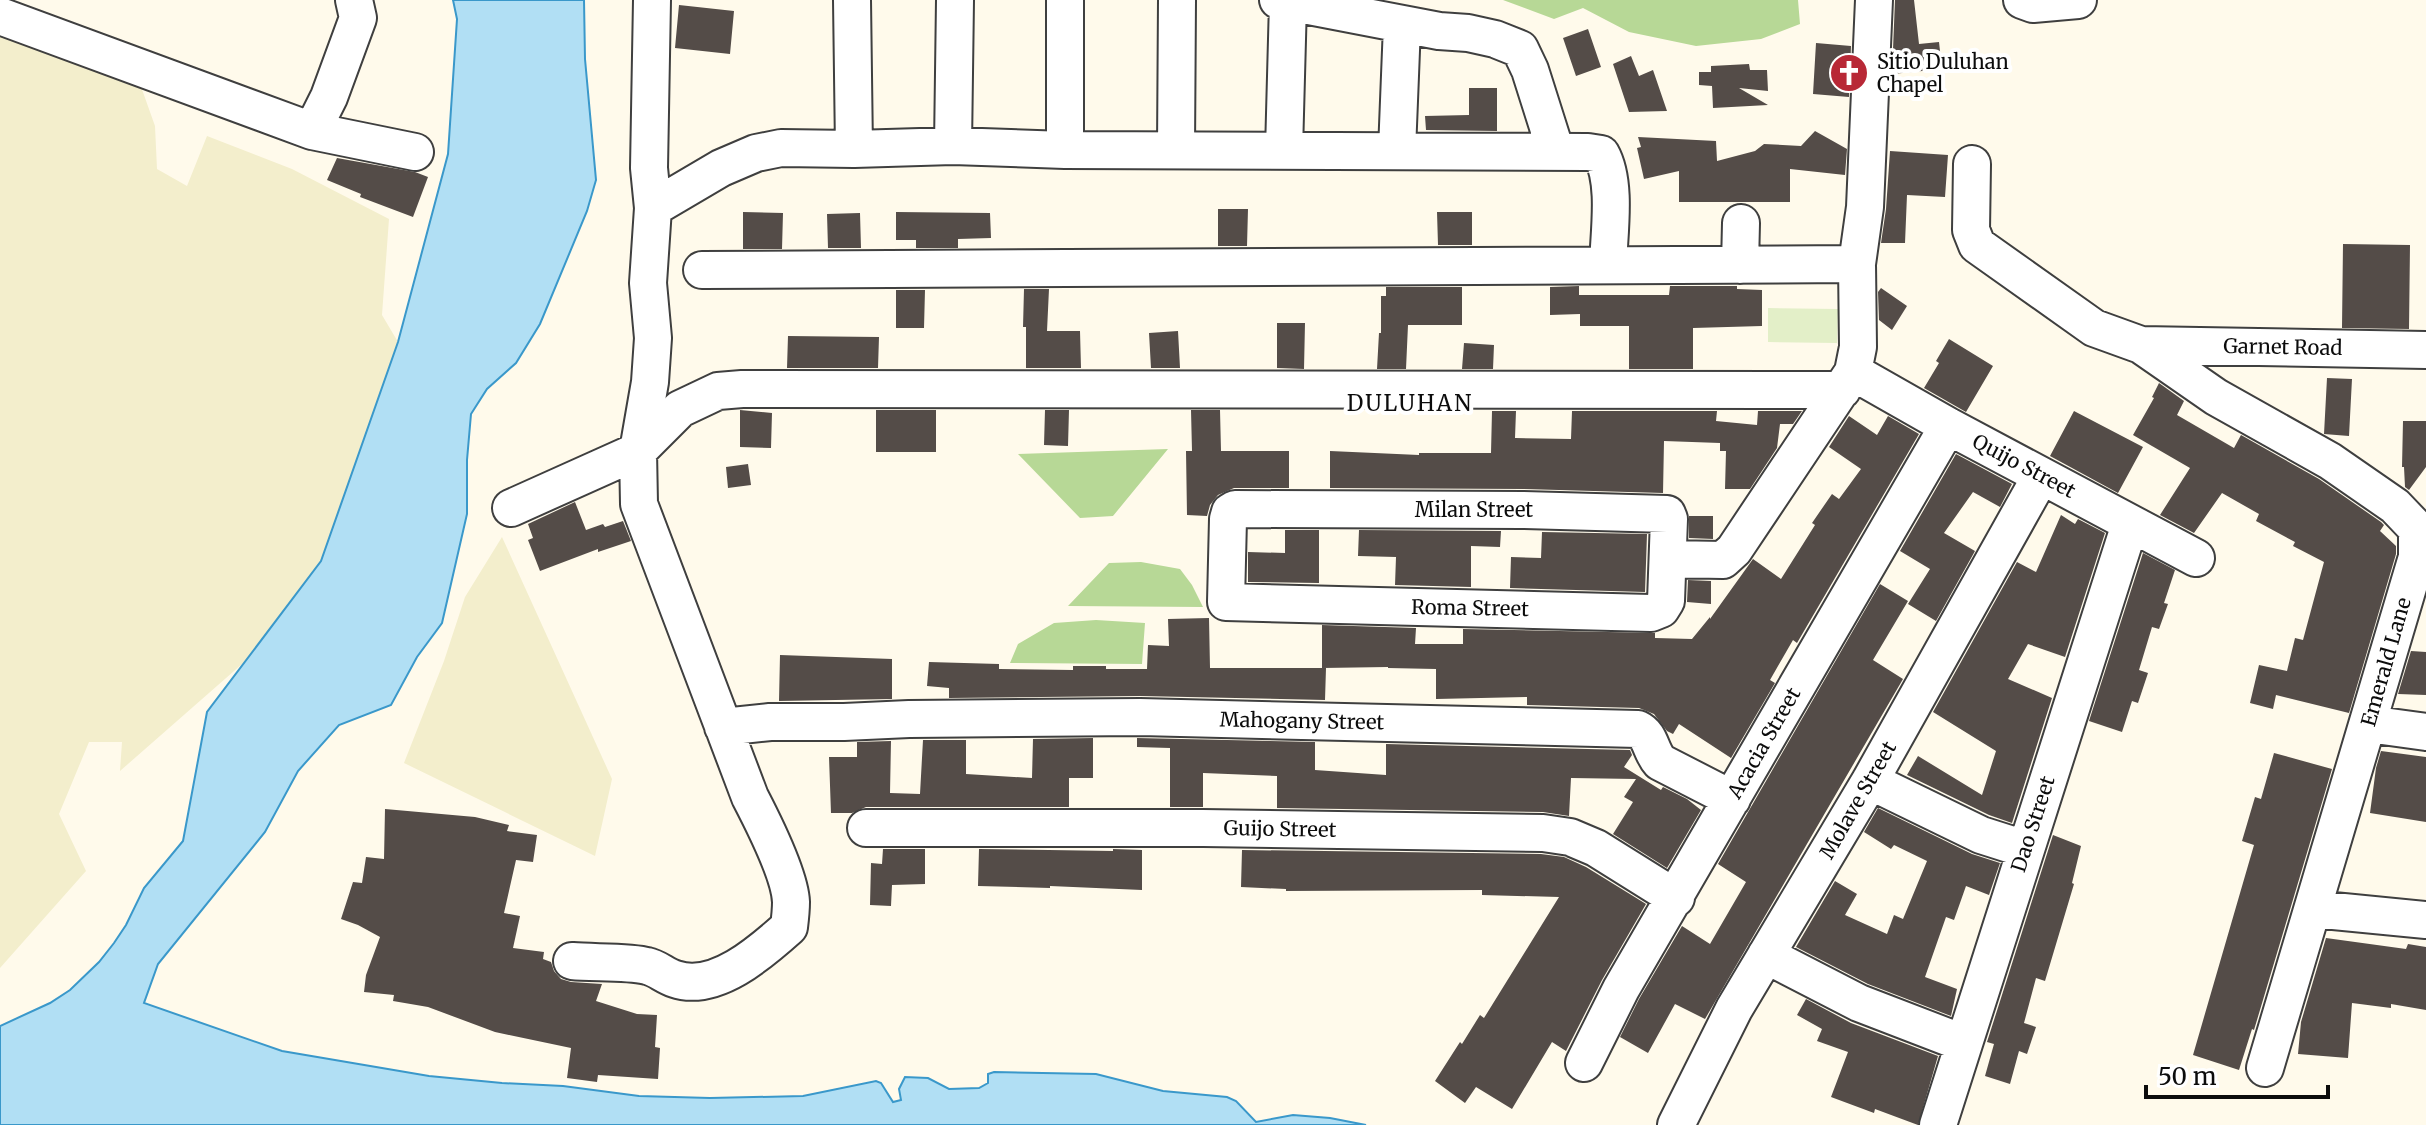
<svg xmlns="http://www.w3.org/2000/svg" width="2426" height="1125" font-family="Merriweather,serif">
<rect width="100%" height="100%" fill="#fffaeb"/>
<path fill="#f3eecc" d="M0 33 139 81 155 126 157 169 187 186 207 136 292 169 389 219 382 315 414 369 347 572 120 771 122 742H89L59 814 86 871 0 968Z
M502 537 612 779 595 856 404 763 444 661 465 597Z"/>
<path fill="#b7d896" d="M1503 0H1798L1800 24 1761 39 1696 46 1629 32 1583 8 1554 19Z
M1168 449 1113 516 1080 518 1018 454Z
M1141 562 1180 569 1192 585 1203 607 1068 606 1109 563Z
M1096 620 1145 623 1142 664 1010 663 1018 644 1054 623Z"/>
<path fill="#e3efc8" d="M1768 308 1838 309 1837 343 1768 342Z"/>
<path fill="#b1dff4" stroke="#3a98ca" stroke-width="2" d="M453 0H584L585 59 596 180 587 211 540 324 516 363 487 389 471 414 467 460V514L442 623 417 657 391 705 339 725 298 771 265 832 158 964 144 1003 282 1051 429 1076 502 1083 563 1086 639 1096 710 1098 803 1096 876 1081 881 1083 893 1102 901 1100 899 1089 905 1077 928 1078 949 1089 979 1088 988 1083V1074L994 1072 1096 1074 1163 1091 1227 1097 1236 1101 1256 1122 1293 1115 1330 1118 1366 1125H0V1026L50 1003 70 990 99 962 114 943 126 925 144 888 183 841 207 712 321 561 398 342 448 154 457 19Z"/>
<path fill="#544c48" d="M1895 0H1914L1919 44 1939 42 1942 69 1892 74Z
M679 5 734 11 730 54 675 48Z
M1588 29 1601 67 1576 76 1563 38Z
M1816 43 1851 46 1849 97 1813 94Z
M1631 56 1639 76 1653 70 1667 111 1629 112 1613 64Z
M1749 64 1750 70H1767L1768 91 1739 88 1768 105 1713 108 1712 86 1699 85V72H1711V66Z
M1469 88H1497V131L1426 130 1425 116 1469 115Z
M1815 131 1847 149 1845 175 1790 169V202H1679V171L1644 179 1637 148 1641 147 1638 137 1716 141 1717 161 1755 151 1764 144 1801 146Z
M1890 151 1948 155 1945 197 1907 195 1905 243H1881L1886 209Z
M337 158 415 172 428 177 413 217 360 197 361 194 327 180Z
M1218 209H1248L1247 246H1218Z
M743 212 783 213 782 249H743Z
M896 212 990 213 991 238 958 239V248H916V240H896Z
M1437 212H1472V245H1438Z
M860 213 861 248H828L827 214Z
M2343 244 2410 245 2409 329 2342 328Z
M1579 286V295H1669L1670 286H1737V289L1762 290V326L1693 328V369H1629V326H1580V314L1550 315V287Z
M1386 287H1462V325H1408L1406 369H1377L1379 333H1381V296H1386Z
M1881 288 1907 306 1892 330 1879 320 1878 292Z
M1024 289H1049L1047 331H1080L1081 368H1026V327H1023Z
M896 290H925L924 328H896Z
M1277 323H1305L1304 369 1277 368Z
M1178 331 1180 368H1151L1149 333Z
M788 336 879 337 878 368H787Z
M1949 339 1993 366 1966 412 1924 388 1939 363 1936 361Z
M1464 343 1494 345 1493 369H1462Z
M2327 378 2352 379 2349 436 2324 434Z
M2159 383 2184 401 2177 415 2234 448 2241 435 2319 479 2381 522 2384 525 2380 531 2396 546V554L2349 713 2276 695 2273 709 2250 703 2259 665 2287 671 2295 638 2303 640 2324 562 2293 546 2295 542 2256 521 2259 514 2222 493 2194 533 2160 515 2190 468 2133 435 2154 398 2152 397Z
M740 410 772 413 771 448 740 447Z
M876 410H936V452H876Z
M1045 410H1069L1068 446 1044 445Z
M1191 410H1220L1221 451H1289V488H1234L1218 495 1210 505 1207 516 1187 515 1186 451H1192Z
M1492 411H1516L1515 438 1571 439 1572 411H1717L1716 421 1757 425 1758 411H1802L1793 424H1780L1777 448 1750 489H1725L1726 451H1720V443L1664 441 1663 493 1524 489 1330 488V451L1419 455V453H1491Z
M2074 411 2143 447 2118 493 2050 456Z
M1849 416 1877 435 1888 416 1919 434 1797 643 1793 640 1770 680 1775 683 1731 758 1679 724 1673 734 1667 731 1654 714 1639 708 1527 705V697L1436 699V669L1388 668V667L1322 668V625L1416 628 1415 644H1463V629L1655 633V638L1692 639 1710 617V619L1753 559 1781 579 1815 525 1812 523 1832 494 1839 499 1861 469 1829 447Z
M2403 421H2426V467L2409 490 2405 487 2404 467H2402Z
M1956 454 2012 484 2000 507 1973 492 1944 533 1975 551 1936 621 1908 604 1930 569 1900 551Z
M748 464 751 485 728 488 726 467Z
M575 502 586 530 603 524 605 527 623 521 631 541 598 552V549L540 571 528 540 533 538 528 524Z
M2061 515 2075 524 2078 519 2105 533 2065 657 2028 644 2008 679 2052 698 2012 823 1989 815 1907 775 1918 756 1982 795 1996 751 1933 712 2017 562 2036 572Z
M1689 516H1713V539L1689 538Z
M1285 530H1319V583L1248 582V552L1285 553Z
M1359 530 1501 531 1500 547 1471 546V587L1395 585 1396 557 1358 556Z
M1542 532 1647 534 1645 592 1510 588 1511 557 1541 558Z
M2143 553 2175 570 2164 603 2168 604 2159 629 2152 627 2139 670 2148 673 2138 703 2132 701 2122 732 2089 721Z
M1688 580 1711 581V604L1687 602Z
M1880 584 1908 601 1873 660 1903 679 1705 1019 1675 1004 1648 1053 1620 1037 1639 999 1682 926 1710 944 1746 882 1718 864Z
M1209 618 1210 668H1326L1325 700 1140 696 949 698V688L927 686 929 662 999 664V669L1073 670V666H1106V669H1147L1148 645 1169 646 1168 619Z
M2411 651 2426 652V695L2398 694Z
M780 655 892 659V699L779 701Z
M1093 738V778H1069V807H866L852 813H831L829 757H857V742L891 741 890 793 920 794 923 740H966V774L1032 778 1033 739Z
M1137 738 1315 742V770L1386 775V744L1630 750 1632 755 1624 767 1661 790 1663 787 1687 799 1701 810 1667 868 1613 834 1633 802 1624 797 1636 779 1571 778 1569 816 1543 812 1277 808V776L1203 773V807H1170V748L1137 747Z
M2381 751 2426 757V822L2370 813 2376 768Z
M2274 753 2332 769 2254 1030 2252 1029 2239 1070 2193 1055 2254 845 2242 841 2255 797 2261 799Z
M1878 808 1972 854 2000 863 1989 895 1966 886 1954 920 1946 917 1925 977 1957 989 1951 1016 1868 984 1796 947 1835 881 1857 894 1845 915 1887 934 1894 915 1903 919 1927 861 1894 845 1891 849 1864 832Z
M385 809 475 817 509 825 507 831 537 835 533 862 516 860 504 913 520 916 513 948 544 952 543 959 551 962 554 971 561 979 571 982 602 984 596 1001 637 1014 657 1015 655 1047 660 1048 658 1079 598 1075 597 1082 567 1078 571 1048 495 1032 428 1007 393 1001 394 995 364 992 366 975 380 937 358 925 341 919 353 882 362 883 366 857 384 859Z
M2053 835 2081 846 2072 883 2074 884 2045 981 2036 978 2024 1023 2036 1027 2027 1054 2019 1051 2010 1084 1985 1076 1994 1044 1987 1042Z
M883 849H925V884L892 885 891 906 870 905 871 863 882 864Z
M979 849 1113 851V849L1142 850V890L1050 886V888L978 886Z
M1242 850 1541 854 1564 857 1586 867 1646 904 1602 980 1566 1051 1552 1042 1512 1109 1476 1087 1465 1103 1435 1081 1460 1042 1462 1044 1480 1015 1484 1018 1559 897 1482 895V890L1286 891V889L1241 887Z
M2326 938 2406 949 2408 944 2426 947V1010L2391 1004V1008L2352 1003 2348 1058 2298 1054 2301 1022Z
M1806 999 1851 1023 1938 1056 1918 1125 1875 1109 1874 1113 1831 1097 1848 1052 1817 1041 1822 1029 1797 1015Z"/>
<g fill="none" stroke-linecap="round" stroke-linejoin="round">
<g stroke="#3f3f3f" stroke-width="40">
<path id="minor" d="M852 0 854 149
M1278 0 1439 31 1468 33 1495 39 1520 49 1530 70 1556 152
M2022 0 2033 4 2078 0
M0 16 312 131 329 97 358 18 354 0
M312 131 415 152
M953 146 955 0
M1176 149 1177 0
M1065 150V0
M1284 151 1288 2
M1397 151 1402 25
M1972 164 1971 230 1977 245 2094 328 2141 345 2216 397 2330 461 2395 506 2417 529V557L2265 1068
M653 208 721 168 756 153 781 148 854 149 953 146 1065 150 1588 152 1601 154C1617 182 1609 233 1608 265
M1740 265 1741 223
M702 270 1857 264
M2141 345 2426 350
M1853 372 1948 426 2196 558
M511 508 638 451 680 409 718 391 742 389 1842 390
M1235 509 1523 510 1667 514 1669 519 1666 601 1661 609 1651 613 1226 602 1228 519 1230 512Z
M1668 559 1723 560 1734 550 1853 372 1858 347 1857 264 1865 207 1874 0
M2368 724 2426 732
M723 727 770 722H844L909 719 1140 717 1638 729C1651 735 1650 751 1660 762L1732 799
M1870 781 1981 835 2025 849
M866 828H1203L1543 833 1570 837 1596 848 1676 898
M2313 909 2426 920
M1766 955 1859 1003 1963 1043
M572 961C592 963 629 961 647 966 657 968 665 976 675 979 715 993 761 952 789 927 790 919 791 910 791 902 790 875 763 822 750 797L639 504 638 451 650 382 653 338 648 283 653 208 649 168 652 0
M1584 1063 1621 989 1948 426
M1676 1125 1734 1009 1870 781 2041 476
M1938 1125 2130 524"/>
</g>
<use href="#minor" stroke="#fff" stroke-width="36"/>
</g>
<defs>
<g id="church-disc" transform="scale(2)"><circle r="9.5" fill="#b82836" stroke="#fff"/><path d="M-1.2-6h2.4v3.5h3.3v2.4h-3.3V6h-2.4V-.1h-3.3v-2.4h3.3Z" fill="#fff"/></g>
</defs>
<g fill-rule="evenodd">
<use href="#church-disc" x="1849" y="73"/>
</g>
<g text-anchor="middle" stroke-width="8" stroke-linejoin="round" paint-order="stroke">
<g font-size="20" fill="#0c0c0c" stroke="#fff" text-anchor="start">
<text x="1877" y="69">Sitio Duluhan<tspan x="1877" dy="23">Chapel</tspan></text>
</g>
<g font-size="20" fill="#0c0c0c" stroke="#fff">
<text transform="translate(2283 347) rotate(1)" y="7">Garnet Road</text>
<text transform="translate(2024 466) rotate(28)" y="7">Quijo Street</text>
<text x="1474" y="517">Milan Street</text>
<text transform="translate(1470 608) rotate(1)" y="7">Roma Street</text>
<text transform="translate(2386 662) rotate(-74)" y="7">Emerald Lane</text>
<text transform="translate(1302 721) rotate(1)" y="7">Mahogany Street</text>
<text transform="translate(1764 743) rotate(-60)" y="7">Acacia Street</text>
<text transform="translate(1858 800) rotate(-60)" y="7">Molave Street</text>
<text transform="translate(2033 824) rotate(-72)" y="7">Dao Street</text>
<text transform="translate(1280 829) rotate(1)" y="7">Guijo Street</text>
</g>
<g font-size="22" letter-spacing="2" fill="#0c0c0c" stroke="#fff">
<text x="1410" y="411">DULUHAN</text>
</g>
</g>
<path d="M2146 1085v12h182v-12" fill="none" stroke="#0c0c0c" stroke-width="4"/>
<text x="2158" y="1085" font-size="24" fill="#0c0c0c" stroke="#ffffff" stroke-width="6" paint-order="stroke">50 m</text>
</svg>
